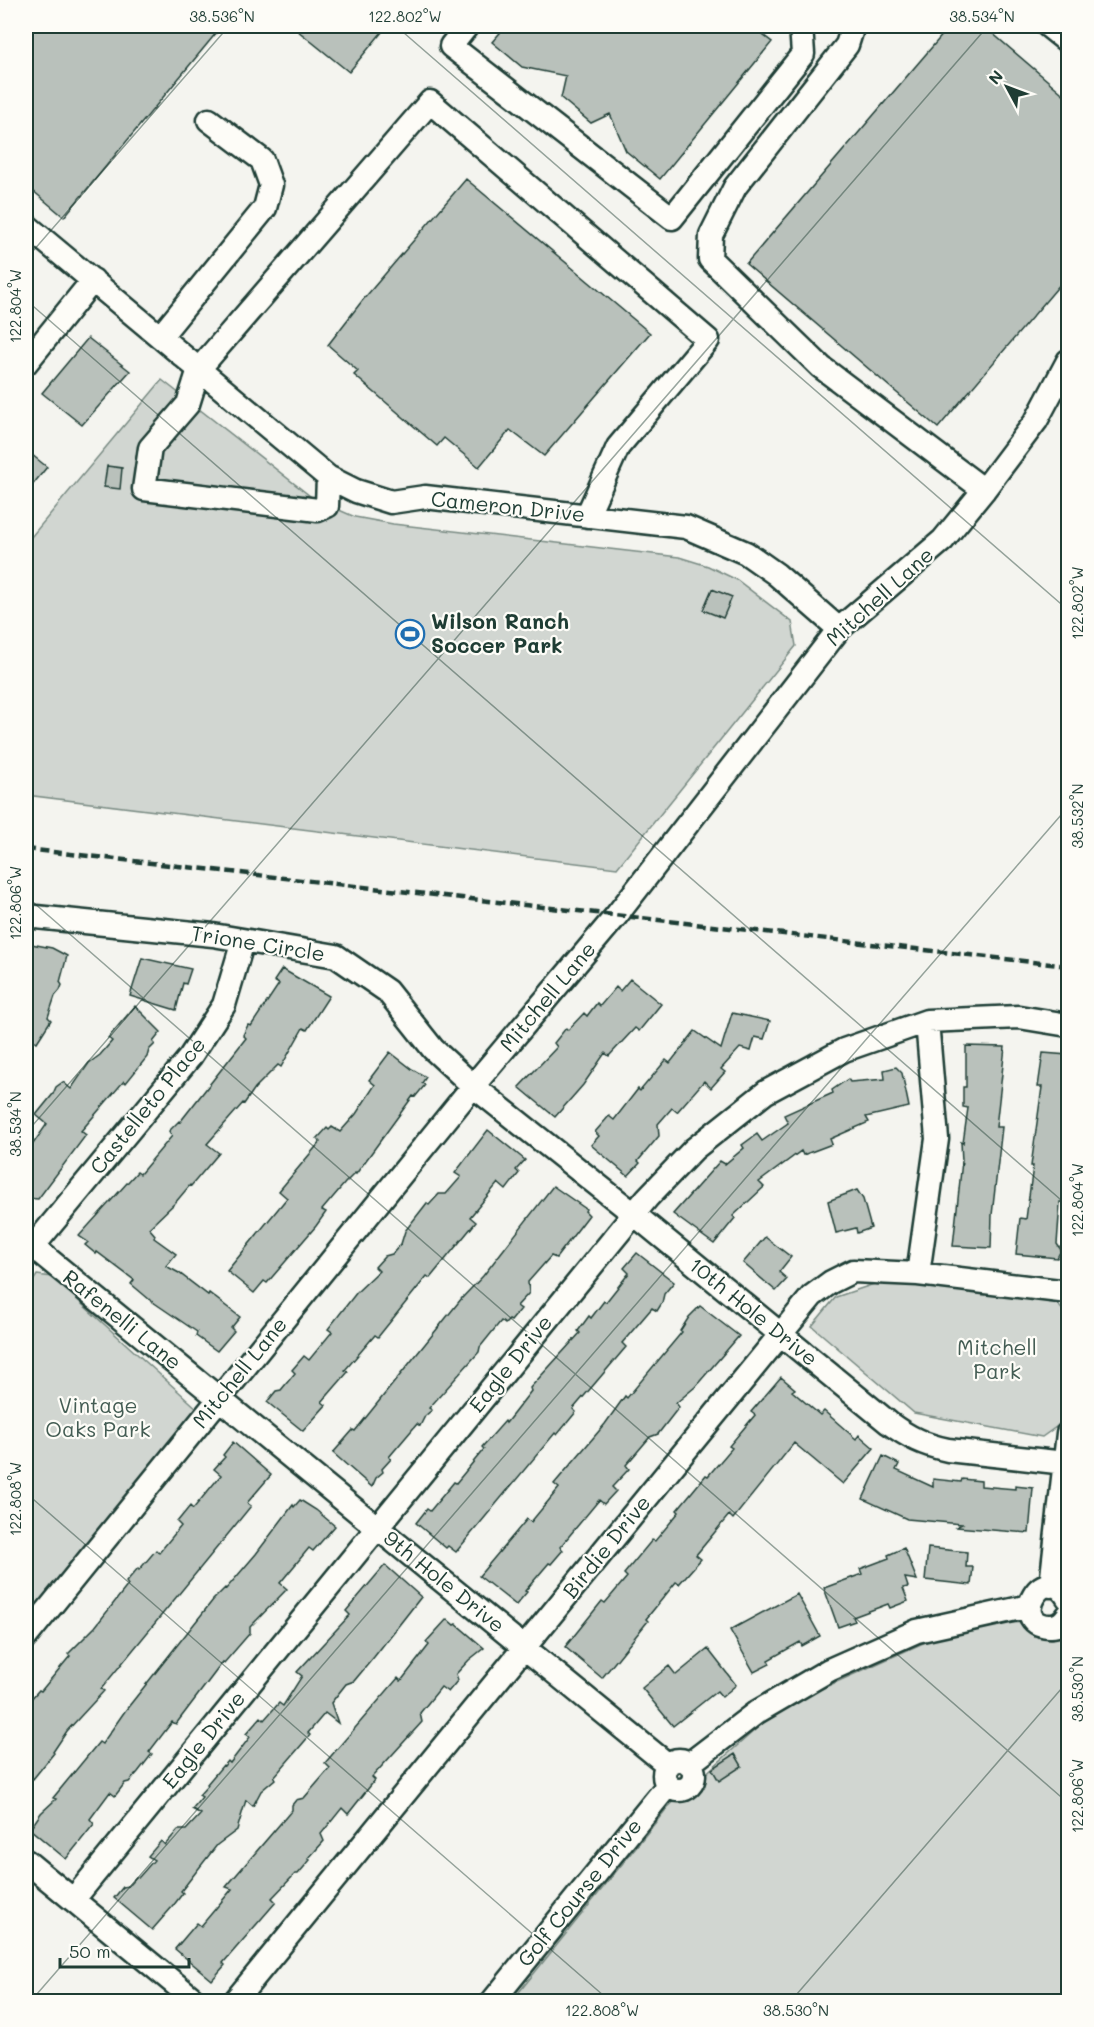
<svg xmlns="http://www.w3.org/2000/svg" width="1094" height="2027" font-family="Mali,sans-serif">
<rect width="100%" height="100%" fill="#f4f4ef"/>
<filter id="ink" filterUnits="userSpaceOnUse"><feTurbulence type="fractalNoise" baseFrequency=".0167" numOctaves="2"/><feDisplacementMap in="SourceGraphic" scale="12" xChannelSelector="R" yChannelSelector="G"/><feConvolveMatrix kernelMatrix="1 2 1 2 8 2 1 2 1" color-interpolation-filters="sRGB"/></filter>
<g filter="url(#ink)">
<path fill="#d1d6d1" stroke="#788a82" stroke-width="1.5" d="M162 380 314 499 355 517 393 524 679 557 708 566 737 580 792 622 796 646 617 868 26 795V543Z
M37 1275 52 1277 199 1410 26 1621V1292Z
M883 1281 1053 1298 1068 1317V1336L1060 1424 1042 1437 914 1413 812 1326 836 1297Z
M1068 1622V2001L511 2002 668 1807 781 1707 932 1639 992 1623Z"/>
<path fill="#b9c1bb" stroke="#1f3d34" stroke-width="1.5" d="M26 26H222L64 217 26 185Z
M292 26H387L349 72Z
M506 26H751L772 42 660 179 626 151 610 114 591 123 561 98 566 76 522 67 492 42Z
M950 26H984L1068 98V275L938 428 746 264Z
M466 179 650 333 544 456 510 430 479 467 444 438 437 446 354 375 358 371 328 345 362 301Z
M88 338 130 371 82 425 42 393Z
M26 450 47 467 26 493Z
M107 466 122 468 120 489 104 487Z
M712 589 732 597 723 618 703 610Z
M26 943 52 948 67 956 60 982 62 985 60 990 55 996 48 1017 51 1020 37 1042 26 1037Z
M142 958 191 969 186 984 183 983 176 1010 130 996Z
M282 969 329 996 307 1030 303 1028 281 1067 278 1065 255 1088 244 1104 243 1103 207 1144 219 1153 191 1186 190 1185 175 1203 149 1228 155 1235 154 1238 176 1254 166 1266 179 1273 208 1295 209 1293 240 1317 231 1328 234 1331 217 1351 196 1336 197 1332 150 1300 131 1284 134 1280 97 1252 96 1254 85 1245 88 1242 79 1236 137 1172 140 1174 172 1136 169 1131 179 1121 180 1122 246 1038 243 1035 248 1025 251 1026 279 984 274 981Z
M630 979 661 1004 639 1031 635 1028 609 1056 605 1053 583 1085 555 1117 519 1087 557 1047 554 1043 566 1028 568 1030 584 1013 587 1016 597 1003 600 1006 616 987 620 991Z
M135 1006 161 1032 153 1042 155 1044 149 1050 147 1057 126 1083 124 1081 81 1131 86 1135 38 1199 26 1198V1154L47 1124 36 1115 53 1094 56 1087 63 1082 71 1089 89 1063 100 1055 112 1041 108 1038Z
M732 1013 770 1021 764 1039 755 1037 751 1051 740 1048 721 1069 725 1072 711 1088 704 1081 677 1112 672 1108 658 1124 659 1136 638 1161 640 1163 628 1176 591 1145 599 1136 595 1132 609 1116 614 1120 638 1089 640 1091 666 1060 670 1063 695 1031 721 1049Z
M966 1046 1005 1047 996 1127H1002L992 1215 991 1248 953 1246 962 1161 961 1142 963 1143 968 1108 963 1107V1087H966Z
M390 1052 412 1069 426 1077 422 1083 425 1085 415 1097 413 1096 356 1174 355 1173 345 1183 322 1210 326 1212 316 1226 267 1283 264 1281 254 1293 227 1271 287 1198 279 1191 320 1142 317 1139 327 1128 329 1130 332 1127 340 1132 356 1114 375 1085 369 1080Z
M1043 1053 1068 1055V1125L1066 1138H1068V1170L1065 1202H1060L1057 1244 1061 1250 1057 1258 1016 1254 1020 1218 1026 1219 1033 1166H1031L1042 1087H1038Z
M896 1067 902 1073 909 1107 866 1117 869 1122 830 1139 832 1144 803 1155 801 1151 759 1182 764 1187 733 1216 735 1218 714 1244 673 1214 720 1161 725 1164 744 1148 742 1145 757 1134 762 1141 788 1123 784 1115 833 1093 832 1090 848 1079 850 1082 885 1079 884 1070Z
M488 1130 525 1160 516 1170 519 1173 506 1190 498 1183 470 1217 476 1222 430 1278 427 1276 378 1337 375 1335 345 1370 348 1372 322 1402 326 1405 303 1431 267 1402 276 1391 281 1390 295 1373 292 1370 304 1356 309 1360 332 1332 328 1329 357 1292 379 1271 375 1267 385 1256 392 1254 401 1244 405 1231 427 1203 429 1205 439 1194H446L461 1177 455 1173Z
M553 1186 586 1209 585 1211 589 1215 556 1258 551 1256 528 1282 529 1293 517 1306 521 1309 511 1321 509 1320 505 1324 501 1321 480 1347 479 1352 429 1408 432 1410 425 1416 420 1426 417 1424 389 1457 391 1459 382 1469 383 1472 376 1478 372 1487 333 1453 353 1430 355 1431 462 1298 483 1276Z
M857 1190 863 1199 871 1228 857 1233 856 1228 836 1233 828 1201Z
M765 1237 791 1257 779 1272 787 1279 776 1291 743 1263Z
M637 1253 674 1282 664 1294 662 1303 657 1311 652 1308 622 1343 626 1347 573 1409 576 1412 557 1435 555 1433 456 1552 448 1546 446 1548 416 1523 427 1509 430 1511 454 1482 456 1483 484 1449 482 1447 505 1421 506 1423 531 1391 530 1388 580 1333 578 1331 589 1316 591 1318 604 1301 606 1302 629 1273 624 1268Z
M700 1306 739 1336 695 1387 676 1403 679 1407 658 1434 650 1437 626 1465 629 1469 612 1487 616 1491 604 1504 599 1500 560 1547 563 1550 551 1564 549 1563 525 1591 527 1592 516 1605 479 1576 527 1519 531 1522 559 1488 554 1484 605 1424 625 1396 627 1398 682 1332 680 1331 689 1317Z
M781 1377 795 1389 792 1391 820 1415 824 1411 856 1439 859 1435 874 1448 843 1484 794 1443 733 1519 729 1515 696 1555 701 1559 679 1584 676 1582 646 1619 648 1621 602 1678 565 1647 602 1601 605 1603 627 1577 624 1574 652 1540 655 1541 679 1512 677 1510 706 1475 708 1476 732 1448 729 1446 755 1415 751 1412Z
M233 1442 271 1475 247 1503 251 1506 101 1689 104 1691 67 1731 53 1752 54 1753 33 1779 26 1770V1708L31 1703 29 1701 39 1690 41 1691 70 1656 68 1654 95 1627 128 1585 126 1582 138 1568 139 1570 156 1550 159 1553 181 1526 177 1522 190 1506 193 1509 221 1475 214 1469 225 1457 223 1455Z
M883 1456 899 1464 896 1470 933 1487V1479L961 1482 962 1479 981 1481V1486L1015 1489V1486L1033 1488 1029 1533 956 1527 962 1524 907 1519 863 1499Z
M300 1500 316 1510 335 1526 313 1551 309 1548 280 1583 287 1589 250 1627V1633L224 1663 223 1662 176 1724 172 1722 149 1752 152 1754 138 1772 129 1782 125 1783 115 1796 110 1792 90 1819 94 1824 66 1859 30 1829 41 1813 56 1799 53 1798 99 1742 102 1744 125 1711 213 1600 225 1588 226 1589 256 1554 293 1505 294 1507Z
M904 1548 917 1580 905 1578 908 1587 903 1588 908 1601 890 1608 888 1604 853 1617 855 1621 838 1627 824 1588 862 1574 860 1569 889 1558 888 1555Z
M928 1548 967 1552 966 1567H973L971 1585 925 1580Z
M385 1565 421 1597 374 1657 354 1681 346 1684 331 1703 338 1723 325 1713 308 1733 310 1735 274 1777 275 1779 261 1791 253 1806 246 1800 237 1830 217 1845 185 1886 181 1891 183 1893 173 1906 152 1930 114 1898 123 1887 128 1886 136 1877H139L154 1860 148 1856 161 1841 165 1845 178 1830H186L201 1814 192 1809 202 1797 199 1795 208 1785 207 1784 223 1765 224 1766 228 1761 230 1763 250 1737 246 1734 261 1717 264 1720 279 1703 283 1706 302 1676 297 1672 350 1615 346 1611Z
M797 1594 820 1636 802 1646 800 1642 768 1660 770 1664 754 1672 730 1630Z
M447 1619 454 1625 456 1624 484 1648 469 1660 456 1674 458 1680 448 1692 441 1687 420 1713 422 1722 372 1777 375 1780 348 1814 342 1808 321 1834 324 1841 308 1859 310 1860 298 1874H295L272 1898 276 1902 223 1963 225 1965 212 1980 175 1949 197 1923 201 1926 232 1889 226 1887 292 1810V1805L296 1800 304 1798 330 1768 325 1763 398 1678 401 1681 429 1645 426 1642Z
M708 1649 736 1685 722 1697 717 1691 673 1726 642 1688 669 1666 676 1675Z
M735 1754 742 1766 719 1781 712 1769Z"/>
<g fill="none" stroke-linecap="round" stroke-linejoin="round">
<g stroke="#1f3d34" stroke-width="27">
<path id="minor" d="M467 26 451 46 672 218 803 54 801 26
M853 26 847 45 735 187 711 235 710 259 821 367 984 490
M1048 26 1068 42
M26 225 328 477 356 491 391 502 425 497 686 527 746 553 776 574 839 629
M160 337 265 208 271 185 262 160 209 120
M26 363 93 280
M328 477 327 506 318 510 144 489 150 448 188 404 199 369 430 102 708 340 618 447 587 516
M26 916 213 935 336 956 387 991 433 1049 473 1086 634 1214 889 1423C908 1437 924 1445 948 1450L1065 1463
M26 1241 668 1765
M26 1255 190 1057 224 1005 243 941
M918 1274 937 1139 927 1021
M1051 1586 1068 1433
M1068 1598C1045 1557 1006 1624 1049 1626 1058 1627 1064 1621 1068 1615
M26 1637 473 1086 616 916 839 629 943 540 984 490 1036 421 1068 361
M664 1775a15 15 0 1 1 30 0a15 15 0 1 1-30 0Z
M689 1764 757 1712 829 1670 917 1631 1030 1606
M26 1861 197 2002
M73 1900 647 1198 694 1149 766 1092 844 1050 927 1021 1019 1017 1068 1025
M234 2002 812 1296 831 1282 853 1271 918 1274 1068 1292
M492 2002 668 1785"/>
</g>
<use href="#minor" stroke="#fdfcf7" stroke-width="22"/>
<path stroke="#1f3d34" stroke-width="4.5" stroke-dasharray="9 4.5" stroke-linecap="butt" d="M26 849 1068 966"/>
</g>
</g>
<path fill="none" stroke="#1f3d34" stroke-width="1.5" stroke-opacity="0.45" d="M396 26 1068 610M26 259 229 26M26 300 1068 1206M26 896 1068 1803M26 1133 988 26M26 1493 611 2002M30 2002 1068 807M790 2002 1068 1681"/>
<defs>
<g id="stadium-ring" transform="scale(1.5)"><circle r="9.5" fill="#fdfcf7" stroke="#1f6fb2" stroke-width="1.5"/><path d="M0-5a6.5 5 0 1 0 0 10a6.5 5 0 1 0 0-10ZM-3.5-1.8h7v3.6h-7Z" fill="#1f6fb2"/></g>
</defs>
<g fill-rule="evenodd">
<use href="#stadium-ring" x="410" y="634"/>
</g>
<g text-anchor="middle" stroke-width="4.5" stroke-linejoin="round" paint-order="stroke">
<g font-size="21" fill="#1f3d34" stroke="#fdfcf7">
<text transform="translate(508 507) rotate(6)" y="7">Cameron Drive</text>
<text transform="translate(880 597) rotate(-42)" y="7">Mitchell Lane</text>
<text transform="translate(258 944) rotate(9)" y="7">Trione Circle</text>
<text transform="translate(548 997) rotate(-50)" y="7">Mitchell Lane</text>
<text transform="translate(148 1106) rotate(-51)" y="7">Castelleto Place</text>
<text transform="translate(753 1312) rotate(39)" y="7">10th Hole Drive</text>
<text transform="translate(122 1320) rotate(39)" y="7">Rafenelli Lane</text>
<text transform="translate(511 1364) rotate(-51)" y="7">Eagle Drive</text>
<text transform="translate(240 1373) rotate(-51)" y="7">Mitchell Lane</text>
<text transform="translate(607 1547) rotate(-51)" y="7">Birdie Drive</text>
<text transform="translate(444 1582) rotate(39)" y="7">9th Hole Drive</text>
<text transform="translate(204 1740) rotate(-51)" y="7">Eagle Drive</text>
<text transform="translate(580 1893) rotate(-51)" y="7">Golf Course Drive</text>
</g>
<g font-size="21" font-weight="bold" fill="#1f3d34" stroke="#fdfcf7" text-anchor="start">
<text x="431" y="629">Wilson Ranch<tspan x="431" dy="24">Soccer Park</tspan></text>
</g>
<g font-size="21" fill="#435c53" stroke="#fdfcf7">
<text x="997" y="1355">Mitchell<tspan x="997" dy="24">Park</tspan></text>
<text x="98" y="1413">Vintage<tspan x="98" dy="24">Oaks Park</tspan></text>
</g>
</g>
<rect width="1094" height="2027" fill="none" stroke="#fdfcf7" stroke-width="66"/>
<g transform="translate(1007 87) rotate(311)" stroke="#fdfcf7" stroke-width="4.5" paint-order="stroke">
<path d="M0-4.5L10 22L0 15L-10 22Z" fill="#1f3d34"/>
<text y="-9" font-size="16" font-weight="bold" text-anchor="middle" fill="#1f3d34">N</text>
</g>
<path d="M60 1958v9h129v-9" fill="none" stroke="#1f3d34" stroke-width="3"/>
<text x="69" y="1958" font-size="18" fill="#1f3d34" stroke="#fdfcf7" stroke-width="4.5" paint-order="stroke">50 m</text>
<rect x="33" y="33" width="1028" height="1961" fill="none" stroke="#1f3d34" stroke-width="2"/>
<g font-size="15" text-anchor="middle" fill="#1f3d34">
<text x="222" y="22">38.536°N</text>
<text x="405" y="22">122.802°W</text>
<text x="982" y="22">38.534°N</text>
<text transform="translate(16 306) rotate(-90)" y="5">122.804°W</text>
<text transform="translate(1078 603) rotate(-90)" y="5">122.802°W</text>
<text transform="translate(1078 816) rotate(-90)" y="5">38.532°N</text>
<text transform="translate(16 903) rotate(-90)" y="5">122.806°W</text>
<text transform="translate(16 1124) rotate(-90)" y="5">38.534°N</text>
<text transform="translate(1078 1200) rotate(-90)" y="5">122.804°W</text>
<text transform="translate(16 1499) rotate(-90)" y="5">122.808°W</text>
<text transform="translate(1078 1689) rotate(-90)" y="5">38.530°N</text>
<text transform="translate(1078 1796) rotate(-90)" y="5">122.806°W</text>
<text x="602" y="2016">122.808°W</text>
<text x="796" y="2016">38.530°N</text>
</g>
</svg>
